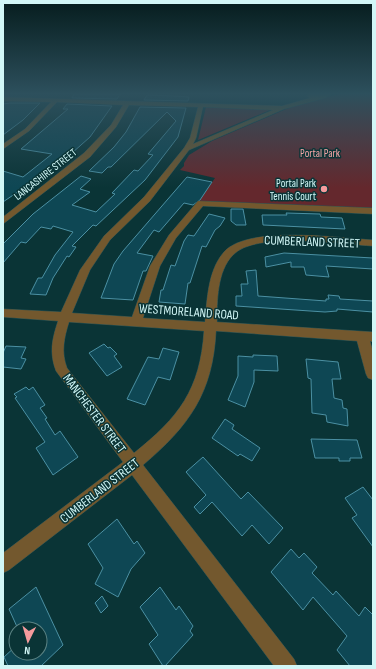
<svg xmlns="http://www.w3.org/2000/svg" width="376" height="669" font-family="'Sofia Sans Condensed',sans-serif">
<rect width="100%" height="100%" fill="#0a3436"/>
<path fill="#64282d" d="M340 94H373V209L199 201 215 178 180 170 184 166V163L189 155 212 141 298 104Z
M206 107 270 110 198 140Z"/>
<path fill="#0e4754" stroke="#4b90a3" d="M74 94H120L117 99 72 98Z
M147 95 174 96 189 97 188 101 144 100Z
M10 103H40L23 120 3 135V104Z
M67 104 112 106 90 137 63 161 3 202V171L23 177 52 154 21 149 68 109H63Z
M140 107 186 108 178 137 145 180 96 226 93 225 72 246 76 247 69 257 67 256 53 278 46 295 30 294 38 278H42L55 255 73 232 53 226 51 229 41 227 26 243 21 242 3 263V244L33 214 81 176 91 179 80 189 90 192 72 205 96 212 115 194 112 193 134 170 138 171 153 155 148 154 176 121 167 112 111 167H108L102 173 89 171 114 147 126 132Z
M187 177 212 182 200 200 193 205 184 203 159 232 154 230 137 253 153 256 146 271H143L133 300 101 298 114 264 123 251Z
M231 209H243L246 225H236L231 221Z
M286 213 320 214 321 217 342 218 345 229 263 225 262 215H287Z
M209 214 225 218 220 226 215 230 206 247 202 246 190 283H188L185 304 159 302 161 290H163L171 265 175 266 184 241 188 235 194 236Z
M284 253 373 258V269L326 266 329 277 306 275 304 267H291V262L266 267 265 257Z
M256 270 258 296 326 301V299H329L328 295 339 296 340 299 373 301V312L337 309V311L325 312 236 306V296H242L241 284H248L246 271Z
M104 344 108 348 110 347 117 354 114 356 122 367 107 376 89 353Z
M6 346 26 347 21 358 26 359 21 369 3 367V353Z
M163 348 179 352 170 380 158 377 145 405 127 399 148 357 159 359Z
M253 355 277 356 278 371 254 370V382L245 407 228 400 238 376V356L253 357Z
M306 359 338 362 341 379H332L334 398 342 400 343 408 347 409 348 426 327 422 326 415 312 413 311 379 308 378Z
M26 387 29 390 33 387 45 405 40 408 47 418 45 419 55 435 60 431 78 457 53 475 36 448 45 442 15 398 17 397 14 394Z
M225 419 234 425 232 429 260 448 252 461 240 454 238 456 212 438Z
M311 439 357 440 362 458H350V461H339V458H315Z
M203 457 241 499 248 492 283 528 269 544 252 525 242 536 212 502 200 514 194 507 206 495 186 472Z
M363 487 373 500V547L352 518 357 515 345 498Z
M117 519 134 544 137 541 145 553 131 569 118 597 95 584 103 568 88 544Z
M291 549 299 558 304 553 317 567 312 573 333 595 336 591 359 616 365 607 373 615V666H350L337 650 347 636 313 597 303 610 271 572Z
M36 587 63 645 41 666H8L4 657 16 646V653H40V629H18L9 609Z
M160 587 176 610 179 606 193 626 190 631 193 635 165 666H163L149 644 158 635 140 607Z
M102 596 108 606 101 613 95 603Z"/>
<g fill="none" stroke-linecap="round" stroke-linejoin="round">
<g stroke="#2a5355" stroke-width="1">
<path id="minor" d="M310 94H332L325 98 284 109 189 150 150 201 110 240 90 270 72 313 132 317 150 266 169 235 198 201 373 208V214L203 206 176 238 160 266 143 318 205 322C207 299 208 270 224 252 247 225 339 238 373 240V246C340 244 255 231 233 255 217 271 217 302 217 322L373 332V342L370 341 373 352V380L368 378 366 374 357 341 216 331C213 393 189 426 143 465L294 659 297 666H274L132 475 9 570 3 573V553L123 462 56 371C49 353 52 339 58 321L3 317V309L61 312 80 270 104 236 144 197 184 148 190 138 198 107 129 105 116 127 90 157 3 224V217L84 153 111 125 123 105 57 102 29 131 3 149V144L25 129 51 102 3 101V97L282 106 310 98 307 96ZM203 107 273 110 193 144 196 138ZM69 322 204 331C200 390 179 417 134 453L67 368C61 352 64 338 69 322Z"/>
</g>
<use href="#minor" fill="#73582e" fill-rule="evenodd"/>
</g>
<linearGradient id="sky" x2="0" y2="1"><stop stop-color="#061d1e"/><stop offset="0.5" stop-color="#2d505d"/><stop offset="1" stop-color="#2d505d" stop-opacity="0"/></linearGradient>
<rect width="376" height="188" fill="url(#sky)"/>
<circle fill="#f59b9d" stroke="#0a3436" stroke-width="1.5" cx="324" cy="189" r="4"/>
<g text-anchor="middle" stroke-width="3" stroke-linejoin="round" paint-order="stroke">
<g font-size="11" fill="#f9a7a8" stroke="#0a3436">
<text x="320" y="157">Portal Park</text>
</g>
<g font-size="11" fill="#d2f7f7" stroke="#0a3436">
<text transform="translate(45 174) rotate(-38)" y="4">LANCASHIRE STREET</text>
</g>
<g font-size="11" fill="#d2f7f7" stroke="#0a3436" text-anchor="end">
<text x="316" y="187">Portal Park<tspan x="316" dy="13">Tennis Court</tspan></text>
</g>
<g font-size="13" fill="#d2f7f7" stroke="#0a3436">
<text transform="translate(312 241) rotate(2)" y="5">CUMBERLAND STREET</text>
<text transform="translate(189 311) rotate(4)" y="5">WESTMORELAND ROAD</text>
<text transform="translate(95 413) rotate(53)" y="5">MANCHESTER STREET</text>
<text transform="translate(99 490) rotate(-38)" y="5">CUMBERLAND STREET</text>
</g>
</g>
<rect width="376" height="669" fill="none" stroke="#d2f7f7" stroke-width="8"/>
<g transform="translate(28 641) rotate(185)"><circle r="19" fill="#0a3436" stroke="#5a8283"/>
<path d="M0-3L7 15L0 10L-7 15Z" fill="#f59b9d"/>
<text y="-6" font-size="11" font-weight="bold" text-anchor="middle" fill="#d2f7f7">N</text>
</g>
</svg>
